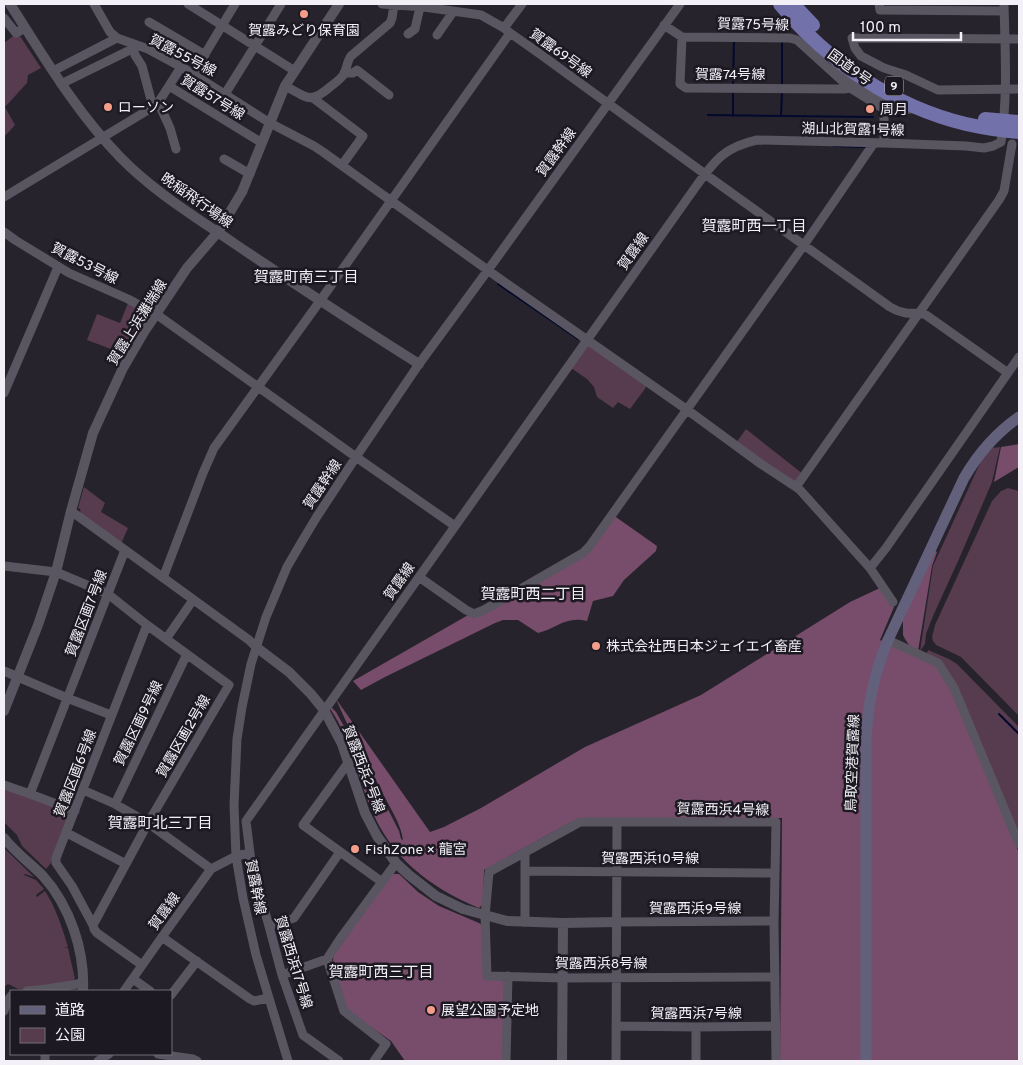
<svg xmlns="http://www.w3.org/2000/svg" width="1023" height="1065" font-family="Overpass,'Noto Sans JP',sans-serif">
<rect width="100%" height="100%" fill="#26232c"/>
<path fill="#573b4e" d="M16 34 18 37 20 36 41 68 28 75 27 83 5 107 15 125 4 137V43Z
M128 303 144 311 146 317 124 354 87 340 97 314 120 323Z
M589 345 647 386 630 409 618 402 613 408 597 397 594 387 587 379 571 368Z
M746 429 803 474 796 481H792L736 443Z
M1000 447 992 482 959 559 933 616 926 634 925 644 920 651 933 566 981 461 992 448Z
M84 487 105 503 101 512 128 528 121 544 81 516 80 509 78 508Z
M1008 488 1019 491V716L961 657 936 645 933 641 932 637 935 625 992 501 1001 491Z
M928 650 949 659 957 664 1019 727V836L927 653Z
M4 787 68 811 69 815 51 863 46 869 22 846 17 835 4 822Z
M4 848 34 877 25 874 24 875 36 880 44 889 36 895 37 897 45 891C56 908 62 927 68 947L64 948H68L75 979C65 984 30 991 19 989 15 988 11 985 8 984L4 987Z"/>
<path fill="#784d6b" d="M1019 444V467L994 482 1001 447Z
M613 515 657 546 656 551 624 580 613 596 593 601 587 621C565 616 558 628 538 633L518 620H503L495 623 385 677 361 690 353 681 470 614 571 561Z
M935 551 937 552 932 566 918 651 909 645 905 639 903 635V618Z
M880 588 894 607 880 640 935 664 946 679 1019 853V1061H780L782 818H582L571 822 484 870 483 904 479 908C429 887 390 857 370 806 356 772 352 742 331 710V707L336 712 365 764 399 831 401 839 403 840C401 824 390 808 383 794 367 762 350 732 336 699L430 832 444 827 481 808 585 747 701 695 850 602Z
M391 874H399L418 892 439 906 479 923 484 927 483 978 502 979 506 983 503 1061H405L391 1041 351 1013 347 1008 332 965 334 955Z"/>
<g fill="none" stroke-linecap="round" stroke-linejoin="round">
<path stroke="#02092c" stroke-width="2" d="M733 84 734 40
M782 85V41
M708 115 873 117
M733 116V91
M781 116 782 92
M888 116H906
M834 146 866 147
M498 284 578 339
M999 714 1019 734"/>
<path stroke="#5a5661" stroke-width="9" d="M94 4 110 32 117 38 148 49 185 69 270 123 314 146 323 152 510 286 686 409 761 464 796 487 800 490 870 568 893 602
M188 4 295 71
M382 4 424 7 481 15 504 28 510 33 540 54 705 174 890 307C895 310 900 312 906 313 913 314 920 312 926 315L1008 373
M879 4 880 10 1004 11
M4 18 16 33 25 28
M149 22 205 55
M664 25 682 37 680 84 686 88 844 89 850 88 855 84
M504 28 522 4
M408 34 415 29 420 7
M437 35 453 12
M682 37 790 38 797 40 850 88 884 109V143
M1019 39 852 38 855 48 861 56 884 68 906 75 938 90 1019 89
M135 45 134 51 135 55 142 66 153 107
M835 62 844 75 866 91 904 110 915 108
M181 67 169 86 262 143
M53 71 117 38
M344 73H353L357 70 389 95
M193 74 235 4
M61 84 130 50 135 45
M285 86C307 97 309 105 330 87 335 83 341 79 344 74 347 68 347 61 351 56L390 23 392 18 394 4
M225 94 281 4
M313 98 363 136 342 165
M158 102 170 128 176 149
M224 159 250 174
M4 197 153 107 156 106 169 86
M4 232 15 240 69 273 128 299 156 314 356 457 455 526
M4 393 58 267
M796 487 999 200 1004 191 1012 144
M71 511 125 550
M4 566 56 572 108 594 147 625 229 685 148 823 93 925 94 929 97 933 142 965
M870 568 886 548 1019 357
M419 577 466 610 474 614 484 610 583 553 589 547 804 245 874 143
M163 578 203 473 214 448 320 301 510 33
M166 639 193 600
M888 640 938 663 954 688 1019 844
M4 671 67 698 111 715
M348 763 303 825 382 882
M4 785 30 794
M83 790 115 804 148 823 211 869
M115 804 187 654
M75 811 30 794 125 550 249 640 256 647
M67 833 126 864
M525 852V922
M250 853 251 864 269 926 282 975 303 1035 339 1061
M525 871 775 873
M617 922 774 921
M93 925 72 886 56 863V858L147 625
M269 926 294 918 340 852
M162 937 250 999 254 1001 268 998
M282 975 327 959
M775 977 562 978 487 976 485 916 489 872 580 822H776L774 923 776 1061
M133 979 150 991
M27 991 47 989 83 983
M124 991 162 937 211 869 236 856 250 853 246 821 697 185C715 160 725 147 757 140L884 143 966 146 984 148 993 146 1001 142C1008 96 1005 49 1004 4
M171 995 197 961
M4 1011 7 1001 11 996
M617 1026 696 1027 775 1026
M158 1054 193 1059 197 1061
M45 1061V1054
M98 1061 109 1054
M288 1061 256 955 243 898 236 856 234 805 237 739 242 707 251 664 266 617 287 567 301 543 316 518 356 457 419 364 488 270 680 4
M374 1061 386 1044 344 1011 327 959 340 939 396 863
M506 1061 508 976
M616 1061 617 822
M696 1061V1027"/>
<path stroke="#5a5661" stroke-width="10" d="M10 4C44 57 76 112 120 157 154 192 196 217 235 244 296 285 357 325 419 364
M256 647 289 672 311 694 324 710 342 744 365 813 377 836 396 863 409 875 436 896 463 909 507 921 563 923 617 922
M4 711 38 625 56 572 71 511 93 433 123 368 144 332 187 268 218 232 242 192 285 86 339 4
M4 838C15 852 30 863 43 876 70 906 85 951 83 991
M562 1061 563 923"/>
<path stroke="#63607c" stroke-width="11" d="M866 1061V743C867 707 874 673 888 640L964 478C978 454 996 433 1019 417"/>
<path stroke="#7371a9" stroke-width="14" d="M780 4C827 61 894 107 966 124 984 128 1002 131 1019 132
M793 4 813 25
M985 119 1019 122"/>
</g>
<g fill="#f49e89" stroke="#1d1922" stroke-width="2">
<circle cx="304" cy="14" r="5"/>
<circle cx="108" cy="107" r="5"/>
<circle cx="870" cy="109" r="5"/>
<circle cx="596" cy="646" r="5"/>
<circle cx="355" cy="849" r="5"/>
<circle cx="431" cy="1010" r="5"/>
</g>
<g text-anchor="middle" stroke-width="5" stroke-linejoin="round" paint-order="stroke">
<rect fill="#1d1922" stroke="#b3b0b7" stroke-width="1" x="885" y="76.5" width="18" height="19" rx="4"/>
<g font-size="12" font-weight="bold" fill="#f3f0f7">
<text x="894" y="90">9</text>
</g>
<g font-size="14" fill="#f3f0f7" stroke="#1d1922">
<text transform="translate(753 24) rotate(1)" y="5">賀露75号線</text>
<text transform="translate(561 53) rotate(36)" y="5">賀露69号線</text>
<text transform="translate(183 55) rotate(28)" y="5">賀露55号線</text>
<text transform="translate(850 67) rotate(36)" y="5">国道9号</text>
<text x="730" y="79">賀露74号線</text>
<text transform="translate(213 97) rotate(32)" y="5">賀露57号線</text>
<text transform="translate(853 129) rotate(1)" y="5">湖山北賀露1号線</text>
<text transform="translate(556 152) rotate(-54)" y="5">賀露幹線</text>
<text transform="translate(197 200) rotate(35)" y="5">晩稲飛行場線</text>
<text transform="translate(633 251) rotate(-55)" y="5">賀露線</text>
<text transform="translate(85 263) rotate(27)" y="5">賀露53号線</text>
<text transform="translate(137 322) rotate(-58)" y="5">賀露上浜灘端線</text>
<text transform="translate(322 484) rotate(-56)" y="5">賀露幹線</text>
<text transform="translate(399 581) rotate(-55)" y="5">賀露線</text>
<text transform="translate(86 613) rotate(-69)" y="5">賀露区画7号線</text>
<text transform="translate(138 723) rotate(-64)" y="5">賀露区画9号線</text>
<text transform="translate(183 736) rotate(-60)" y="5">賀露区画2号線</text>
<text transform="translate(852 763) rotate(-88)" y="5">鳥取空港賀露線</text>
<text transform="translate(364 769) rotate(69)" y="5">賀露西浜2号線</text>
<text transform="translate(75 773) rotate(-69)" y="5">賀露区画6号線</text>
<text transform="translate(723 809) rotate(1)" y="5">賀露西浜4号線</text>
<text x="650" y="863">賀露西浜10号線</text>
<text transform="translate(256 887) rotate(79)" y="5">賀露幹線</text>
<text x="695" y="913">賀露西浜9号線</text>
<text transform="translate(164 911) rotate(-54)" y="5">賀露線</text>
<text transform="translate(294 962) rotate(73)" y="5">賀露西浜17号線</text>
<text x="601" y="968">賀露西浜8号線</text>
<text x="696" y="1018">賀露西浜7号線</text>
</g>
<g font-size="14" fill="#f3f0f7" stroke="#1d1922" text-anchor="start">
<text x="304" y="35" text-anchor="middle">賀露みどり保育園</text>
<text x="118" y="112">ローソン</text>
<text x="880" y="114">周月</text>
<text x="606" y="651">株式会社西日本ジェイエイ畜産</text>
<text x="365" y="854">FishZone × 龍宮</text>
<text x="441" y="1015">展望公園予定地</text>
</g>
<g font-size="15" fill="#f3f0f7" stroke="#1d1922">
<text x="754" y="231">賀露町西一丁目</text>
<text x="306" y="282">賀露町南三丁目</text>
<text x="533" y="599">賀露町西二丁目</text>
<text x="160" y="828">賀露町北三丁目</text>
<text x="381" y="977">賀露町西三丁目</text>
</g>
</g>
<rect width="1023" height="1065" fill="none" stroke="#f3f0f7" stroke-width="10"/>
<rect x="10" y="990" width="162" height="65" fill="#1d1922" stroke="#736f77"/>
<rect x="20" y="1006" width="25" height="8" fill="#63607c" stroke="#736f77"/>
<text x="55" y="1015" font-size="15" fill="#f3f0f7">道路</text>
<rect x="20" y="1028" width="25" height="15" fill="#573b4e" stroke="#736f77"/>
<text x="55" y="1040" font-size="15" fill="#f3f0f7">公園</text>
<path d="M853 32v8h108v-8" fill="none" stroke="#f3f0f7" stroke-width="2.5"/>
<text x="860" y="32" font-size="15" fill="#f3f0f7" stroke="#1d1922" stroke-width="4" paint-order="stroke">100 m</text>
</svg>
